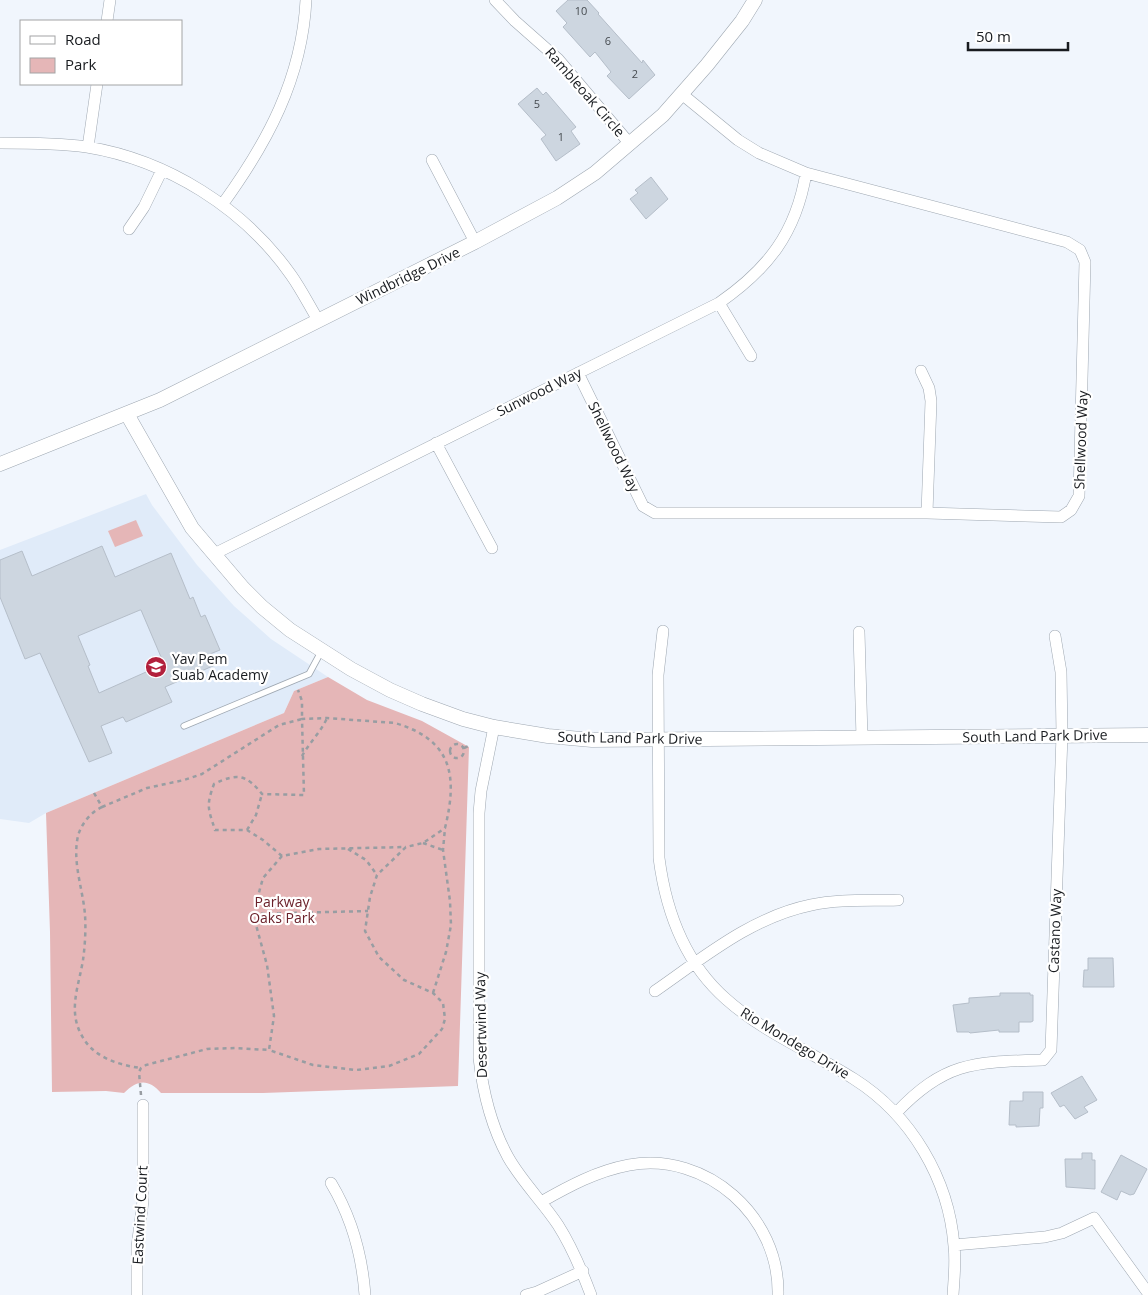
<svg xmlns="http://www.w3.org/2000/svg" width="1148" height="1295" font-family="'Open Sans',sans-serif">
<rect width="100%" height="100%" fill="#f1f6fd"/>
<path fill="#e0ebf9" d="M146 494 152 505 197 565 234 606 271 639 328 677 294 691 284 713 46 813 29 823 0 819V550Z"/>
<path fill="#e5b6b7" d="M136 520 143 536 115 547 108 531Z
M328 677 367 700 422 721 469 747 458 1086 263 1093H161C148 1078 137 1080 124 1093L106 1091 52 1092 50 932 46 813 284 713 294 691Z"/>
<path fill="#cdd6e0" stroke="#b5bec9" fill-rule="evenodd" d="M568 0H587L599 13 598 14 642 63 643 60 655 75 629 99 607 76 611 72 595 52 590 57 563 27 567 23 556 11Z
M537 88 543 95 546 92 576 127 571 131 580 144 556 161 541 139 546 135 518 104Z
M651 177 668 199 646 219 630 199 638 193 635 190Z
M102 546 115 577 171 553 190 599 193 597 201 617 205 615 220 650 210 654 215 665 165 687 172 702 126 722 123 717 101 726 112 753 89 762 40 653 25 659 0 597V560L22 551 32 576ZM140 610H141L164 664 99 693 88 666 90 665 78 636Z
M1088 958H1113L1114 987H1083L1084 970H1088Z
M1000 993H1030V995H1033V1021L1031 1022H1019V1032H999V1030L970 1033 969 1032H957L953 1005 969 1003V998L1000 996Z
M1082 1076 1097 1100 1084 1107 1088 1112 1075 1119 1064 1105 1060 1107 1051 1093Z
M1023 1092H1043V1108H1040L1039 1126 1016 1127V1125H1009L1010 1101H1023Z
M1082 1153H1092V1160H1095V1189L1066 1187 1065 1159H1082Z
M1121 1155 1147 1169 1134 1194 1130 1195 1121 1191 1117 1200 1101 1192Z"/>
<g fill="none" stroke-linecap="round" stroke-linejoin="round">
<g stroke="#9ea7b1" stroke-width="7">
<path id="service" d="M184 726 309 674 322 650"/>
</g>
<g stroke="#9ea7b1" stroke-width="12">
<path id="minor" d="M495 0 515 21 558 59 630 144
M107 21 110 0
M0 143C29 143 58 143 87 147 167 160 244 208 291 275 301 289 309 305 318 320
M88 147 97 84
M432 160 475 242
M222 205C267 143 302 79 306 0
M129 229 144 207 162 170
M719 303 751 356
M921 371 929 388 931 401 927 513
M578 373 643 506 655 513H927L1061 517 1071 510 1079 496 1085 262 1080 250 1067 242 806 173 759 153 738 140 683 95
M436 443 492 548
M214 554 719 303C768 269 796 233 806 173
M663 631 658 675 659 858C666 912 685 963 726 999 764 1033 812 1052 854 1079 911 1115 949 1179 954 1246 956 1262 954 1278 953 1295
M859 632 862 738
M494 727 481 791 479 813V1058C483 1093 491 1126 508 1157 522 1182 543 1202 558 1225 572 1247 582 1271 591 1295
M655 991C704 957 752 917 811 905 839 899 869 901 898 900
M896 1113C945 1061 975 1062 1043 1060L1051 1050 1062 735 1061 672 1055 636
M331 1183C352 1218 362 1254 365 1295
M541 1202C569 1186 597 1171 629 1165 707 1151 780 1217 778 1295
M954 1245 1045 1237 1062 1233 1094 1218 1148 1293
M137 1295V1247L143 1201V1105
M526 1295 537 1292 583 1271"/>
</g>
<g stroke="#9ea7b1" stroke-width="15">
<path id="tertiary" d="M127 414 192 528 243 588 262 607 290 630 351 669 390 690 422 704 463 719 494 727 548 736 592 740 1148 735
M0 464 160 400 475 242 557 198 595 173 663 115 707 65 742 21 755 0"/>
</g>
<path stroke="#989da2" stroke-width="2.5" stroke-dasharray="4 4" stroke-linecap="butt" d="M450 751a7 7 0 1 1 14 0a7 7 0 1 1-14 0Z
M464 748 471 745
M302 756C309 743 321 732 327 718
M94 793 102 807 147 788 184 780 202 774 279 725 302 719V701L298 690
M102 807C91 812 81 824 78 836 72 862 83 889 85 915 86 929 85 946 83 960 79 985 68 1010 81 1034 92 1057 118 1065 141 1068
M247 830 256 815 262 794
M423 843 443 850
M348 849 366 860 377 875
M282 856 263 840 247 830H215C208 808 206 806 214 784 237 773 246 774 262 794L304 795 302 719 327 718 395 723C452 740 458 775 445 828L423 843 406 847 377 875 370 897 365 931 379 957 404 980 433 993 443 1003 445 1019 442 1029 419 1054 389 1066 356 1070 313 1065 269 1050 274 1016 267 965 253 914 263 878 282 856 319 849 406 847
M253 914 368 911
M433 993 446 952 451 925 450 901 443 850 445 828
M141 1095 139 1072 141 1068 146 1065 207 1049 235 1048 269 1050"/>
<use href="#service" stroke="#fff" stroke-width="5.5"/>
<use href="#minor" stroke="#fff" stroke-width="11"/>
<use href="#tertiary" stroke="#fff" stroke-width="14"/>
</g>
<defs>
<g id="school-disc" transform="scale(1.125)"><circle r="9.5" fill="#b2203c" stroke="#fff"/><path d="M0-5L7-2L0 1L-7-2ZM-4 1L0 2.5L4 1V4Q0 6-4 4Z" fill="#fff"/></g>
</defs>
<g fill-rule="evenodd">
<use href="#school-disc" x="156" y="667"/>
</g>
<g text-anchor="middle" stroke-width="4.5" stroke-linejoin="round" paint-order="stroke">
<g font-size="11" fill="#454a4f">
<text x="581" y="15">10</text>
<text x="608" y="45">6</text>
<text x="635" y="78">2</text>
<text x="537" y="108">5</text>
<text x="561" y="141">1</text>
</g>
<g font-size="14" fill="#181b1f" stroke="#fff">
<text transform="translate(585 92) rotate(49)" y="5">Rambleoak Circle</text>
<text transform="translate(408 276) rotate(-26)" y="5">Windbridge Drive</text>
<text transform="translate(539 392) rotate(-26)" y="5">Sunwood Way</text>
<text transform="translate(1081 440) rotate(-88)" y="5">Shellwood Way</text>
<text transform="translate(614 447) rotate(64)" y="5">Shellwood Way</text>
<text transform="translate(1035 736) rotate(-1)" y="5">South Land Park Drive</text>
<text transform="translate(630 738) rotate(1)" y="5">South Land Park Drive</text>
<text transform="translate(1055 931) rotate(-88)" y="5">Castano Way</text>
<text transform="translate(481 1025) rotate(-91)" y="5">Desertwind Way</text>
<text transform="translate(795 1043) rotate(31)" y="5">Rio Mondego Drive</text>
<text transform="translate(140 1215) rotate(-87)" y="5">Eastwind Court</text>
</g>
<g font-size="14" fill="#181b1f" stroke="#fff" text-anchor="start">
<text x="172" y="664">Yav Pem<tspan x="172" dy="16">Suab Academy</tspan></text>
</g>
<g font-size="14" fill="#6b212a" stroke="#fff">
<text x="282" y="907">Parkway<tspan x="282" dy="16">Oaks Park</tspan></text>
</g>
</g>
<rect x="20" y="20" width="162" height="65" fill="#ffffff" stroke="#a3a4a5"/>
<rect x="30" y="36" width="25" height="8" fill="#ffffff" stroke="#a3a4a5"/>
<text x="65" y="45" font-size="15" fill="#181b1f">Road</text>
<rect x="30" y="58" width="25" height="15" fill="#e5b6b7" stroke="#a3a4a5"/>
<text x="65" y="70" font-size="15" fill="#181b1f">Park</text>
<path d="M968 42v8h100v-8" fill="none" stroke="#181b1f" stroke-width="2.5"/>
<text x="976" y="42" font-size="15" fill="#181b1f" stroke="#ffffff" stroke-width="4" paint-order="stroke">50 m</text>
</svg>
